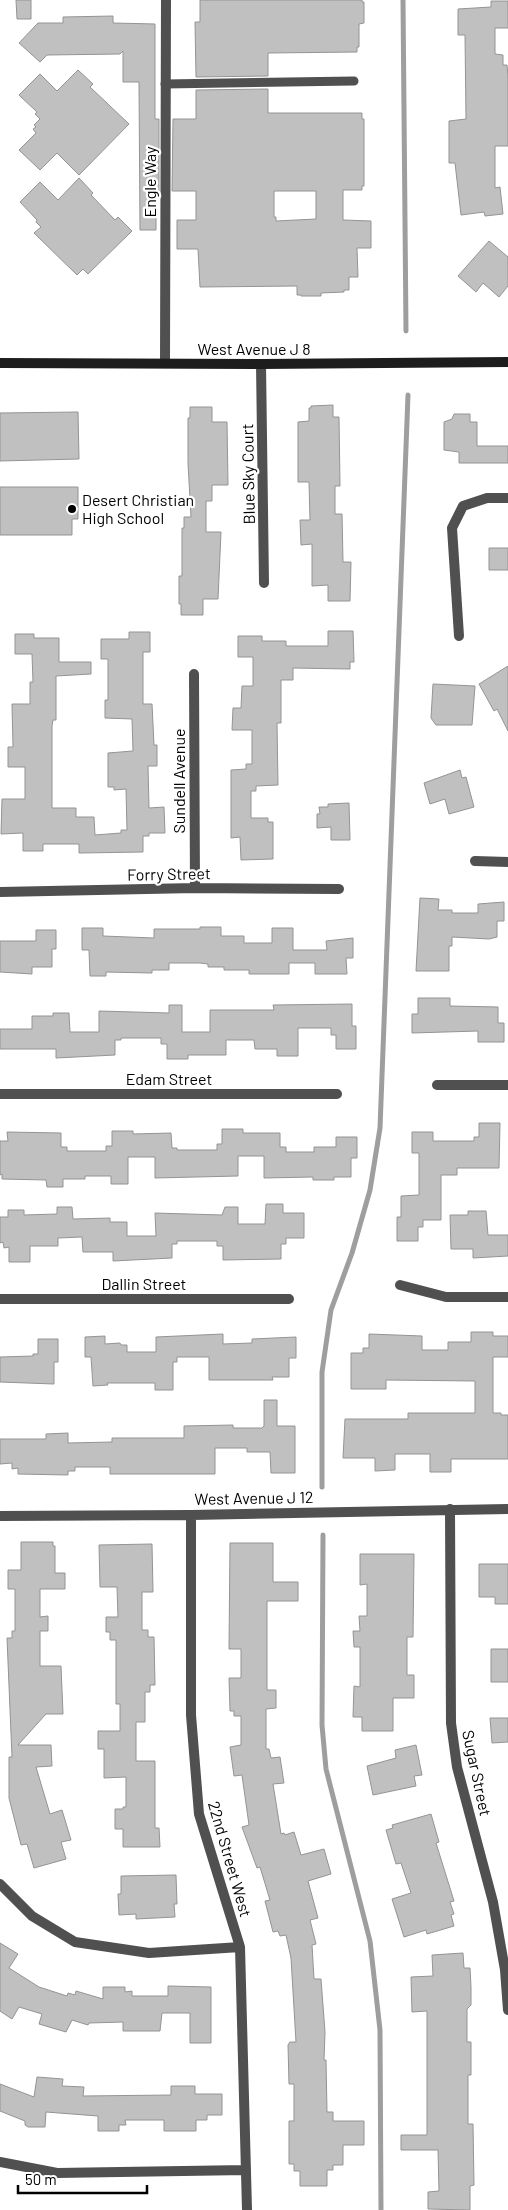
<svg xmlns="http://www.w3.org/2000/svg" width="508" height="2210" font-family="Barlow,sans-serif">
<rect width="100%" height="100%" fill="#fff"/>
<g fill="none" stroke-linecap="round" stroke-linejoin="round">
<path stroke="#9e9e9e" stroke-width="5" d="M403 0 406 331
M322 1487V1372L331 1310 352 1253 370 1190 380 1128 408 395
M323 1535 322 1725 326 1769 370 1941 380 2030 381 2210"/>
</g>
<path fill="#c0c0c0" stroke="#949494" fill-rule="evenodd" d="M16 0H31V19H17Z
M200 0H362V2H364V23L359 24V47H357V52L268 53V76L196 77 195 22H200Z
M491 1H508V28H495V54L503 55V65H507L508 76V146H495V188L500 187 503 214 485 216 484 212 461 215 455 163H449V121L466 119 465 35H458V9L491 7Z
M113 16V23L155 24V119H159V191H156V230H140L139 82H123V51L120 54 47 55 40 62 19 43 38 23H63V17Z
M78 70 93 84 90 87 129 124 79 175 57 153 40 170 19 150 36 133 33 129 36 127 34 125 40 119 35 114 37 112 19 95 40 74 57 91Z
M268 89V113H362V119H364V186H362V190H343V220L371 221V248H357L358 277H349V290H344V292L321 293V296H301V295H297V286L200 287 198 249H177V220H196V191H172L173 119H196V90ZM274 191H316V219L276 221V217H274Z
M79 178 93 193 91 195 115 220 118 217 132 231 88 274 83 269 77 275 34 233 41 227 36 222 37 220 20 202 40 182 58 200Z
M489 241 508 257V286L499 297 483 283 476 292 458 276Z
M333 405V417H339L340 486H335V514H342L343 562H351L350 601H328V585L312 586V544L301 545 300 520H310L309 482H298V422L309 421V408H311V406Z
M190 407H212V422H227L228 485H212V501H206V532H221L218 599H203V615H181V604H179V576H182V528H184V517H191L188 463V418H190Z
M78 412 79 459 0 461V413Z
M454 414H470V422H477V446H508V463H459V452L444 450V422L452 419Z
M0 487H78V519H72V535H0Z
M489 548H508V570H489Z
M328 631H353L354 662H350V669L293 668V680H281V723H277L278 785 256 786V791H251V818H268V822H273V859L241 860 240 837 231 838V770L246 769V764H252V730H232L233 708H241L242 686H253V657H238V636H262V641H286V646H328Z
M129 632H150V652H143V704H152L154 745H157V766H148L149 808 164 807 165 833H149V836H143V852L79 853V844H43V851H23V833L1 834 2 799H25V767H8V747H13L12 704H30V682H33L32 654H15V634H34V638H59V662H91V674L56 676V720H53L52 726V808H76V817H94L95 835 121 833V830H127L126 789 114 790V787H108V753L133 751 132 719 105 718V700H108V659H101V639H129Z
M508 666V731L497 709 494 711 479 684Z
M433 684 475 686 472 725H436L431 718Z
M460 770 462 778 466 777 474 807 449 814 445 799 430 804 424 783Z
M349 803 350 840H331V827L317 828V814H320L319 807H328V804Z
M420 898 439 899 438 910H452V913H478V904L504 902V921H497V937L489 939 452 937V946H449V971H416Z
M200 927H221V936H244V943H272V928H293V950H327L326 941 353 938V958H346L347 974H315V963H289V974H249V970H224V967H208V964L200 963H169V970H152V973L106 972V976H90L89 950H82V928H103V936L154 938V929H200Z
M36 930H56V949H52V967H32V974L0 972V941H36Z
M418 998H450V1006L498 1007V1023H504V1042H478V1031L412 1033V1014H418Z
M352 1004V1026H356V1049H336V1035H331V1028H298V1056H277V1049H255L254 1040H226V1055H188V1059H167V1044H161V1038H121V1040H115V1055L56 1058V1049H0V1029H32V1016H53V1013H69L70 1032H99V1011L169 1013V1005H182V1032H210V1010H274L273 1005Z
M479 1123H500L499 1168H457V1175H441V1220H423V1227H418V1241H397V1217H401V1196L419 1195V1153H412V1132H433V1141H474V1137H479Z
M222 1129H243V1133H280V1147H286V1152H314V1147H336V1137H357V1158H351V1177H334V1180H313V1177L264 1178V1156H238V1176L155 1178V1157H128V1184H111V1176H85V1179H63V1187H47L46 1180 2 1179V1174L0 1175V1141H8L7 1132 61 1133V1147H67V1151H106V1146H112V1131H133V1134L171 1133 172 1148H177V1150H217V1144H222Z
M266 1204H283V1213H304V1238H286V1244H281V1259L223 1260V1246H217V1241H177V1244H172V1258L113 1261V1252H83L82 1237 58 1238V1246H30V1262H9V1247L4 1248 3 1242 0 1243V1217H8V1210H24V1215L57 1214V1207H72L73 1219 110 1218V1222H127V1236H156L155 1213 222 1215 225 1207H238V1224H265Z
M468 1211H486L488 1235H508V1256L473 1258V1249H451L450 1215H468Z
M471 1332H493V1336H508V1357H493V1413H501V1415H508V1459H451V1472H430V1454H395V1470L375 1471V1458H343L345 1419H408V1413H475V1381L386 1380V1389H351V1353H363V1348H369V1334L422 1336V1350H448V1342H471Z
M223 1334V1344L252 1343V1339L296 1337V1358H289V1377H272L273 1380H209V1357H177V1362H173V1390H155V1383H107L108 1385 93 1386 91 1357H85V1337L105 1336V1344L120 1343 121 1345H127V1352H156V1337Z
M38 1339H58V1362H54V1384L0 1382V1357L33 1356V1354H38Z
M264 1400H277V1426H295V1473H271L270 1452H247V1448H215V1474H110V1467H75V1471H68V1475L18 1474V1468L12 1469V1463L0 1464V1439H46V1434L68 1433V1443L112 1442V1438H184V1426L233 1425V1428H262L264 1426Z
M21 1542H53V1546H55V1573H65V1589H40V1617L48 1616V1631H40V1666H61L63 1714H46L18 1745H51L52 1766 36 1767 50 1814 62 1810 71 1840 61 1842 66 1859 34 1868 27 1844 21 1845 9 1798V1757H12L7 1638H12V1631H15V1589H8V1570H21Z
M230 1543H273V1582H298V1601H267V1690H276V1708L266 1709V1749H269L271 1758 280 1757 284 1783 273 1784 281 1834 284 1833 285 1835 294 1832 301 1855 324 1849 331 1874 308 1881 318 1918 310 1920 316 1944 312 1945 314 1979H321L325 2032 324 2060H326L327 2112H333V2121H364V2145H343V2165H333V2170H327V2186H300V2171H294V2164H289V2121H294V2084H289L288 2045 290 2042H296L291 1958 286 1935 280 1936 278 1931 273 1932 265 1901 270 1900 260 1867 257 1868 242 1827 249 1825 242 1775 234 1776 230 1747 241 1745V1716H234V1711H230L229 1678H241V1649H229Z
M152 1544 153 1592H142V1630H148V1637H154L155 1685H150V1692H145V1722H136V1761H155V1828H159L160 1847H123V1829H115V1809H123V1807H126V1777L104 1778V1749H98V1731H120V1704H116V1640H110V1632H106V1617H118L117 1587H100L99 1545Z
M360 1554H414L413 1637H407V1675H414V1698H393V1731H362V1717H353L354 1686 360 1687V1647H354L353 1631H360L359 1616H367V1584L360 1585Z
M479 1564H508V1604H495V1597H479Z
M491 1649H508V1682H491Z
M490 1718H508V1742L492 1743Z
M416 1745 422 1775 414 1776 416 1786 373 1795 367 1766 396 1758 395 1750Z
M431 1814 439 1842 436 1843 454 1901 450 1902 454 1914 451 1915 454 1926 427 1934 426 1930 404 1937 392 1899 411 1893 401 1863 396 1864 386 1830 393 1828 392 1825Z
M176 1875 177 1904H174L175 1917 136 1919V1914L119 1915 118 1894H121V1876Z
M0 1943 18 1954 9 1968 39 1987 67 1996 68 1993 75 1995 76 1991 103 1999V1987H125V1992L132 1991V1996H168V1986L211 1987V2043H190V2013H162L160 2031H123V2022L89 2023 88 2025 72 2020 66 2032 39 2024 42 2014 19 2007 12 2019 0 2011Z
M463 1953 464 1968H470L471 1987V2005L467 2009V2042H471V2075H468V2124H473L474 2185 470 2186V2210L428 2209V2192L439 2191 438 2150H401V2135H427V2011L412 2012 411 1977 433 1976 432 1955Z
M37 2077 63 2079 62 2086 84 2087 83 2096 171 2095V2086H195V2094H222V2115H207V2120H196V2131H164V2120H125L126 2125H119V2131H98V2116L46 2112 45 2127H28L25 2125V2121L0 2111V2084L34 2097Z"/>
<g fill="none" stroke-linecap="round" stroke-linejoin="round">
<path stroke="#505050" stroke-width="9" d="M165 84 354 81"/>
<path stroke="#505050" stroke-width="10" d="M165 363 166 0
M261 364 264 583
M459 636 452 528 463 506 487 498H508
M194 674 195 888
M475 861 508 862
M0 892 195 888 339 889
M437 1085H508
M0 1094H337
M400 1285 446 1297H508
M0 1299H289
M450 1509 451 1723 457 1767 493 1902 505 1970 508 2010
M191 1515V1715L199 1814 240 1947 247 2210
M0 1516 191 1515 508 1509
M0 1884 32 1916 75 1942 149 1953 240 1947
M0 2162 57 2173 246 2170"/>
<path stroke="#1d1d1d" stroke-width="10" d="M0 363 261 364 508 362"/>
</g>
<circle fill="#000" stroke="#fff" stroke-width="2" cx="72" cy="509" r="5"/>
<g text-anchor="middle" stroke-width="4.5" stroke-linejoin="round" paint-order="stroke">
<g font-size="16" fill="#000" stroke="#fff">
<text transform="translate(150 182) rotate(-90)" y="6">Engle Way</text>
<text x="254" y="355">West Avenue J 8</text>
<text transform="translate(248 474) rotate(-91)" y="6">Blue Sky Court</text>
<text transform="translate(179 781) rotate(-90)" y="6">Sundell Avenue</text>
<text transform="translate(169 874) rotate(-1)" y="6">Forry Street</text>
<text x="169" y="1085">Edam Street</text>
<text x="144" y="1290">Dallin Street</text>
<text transform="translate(254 1498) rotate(-1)" y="6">West Avenue J 12</text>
<text transform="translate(477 1773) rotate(78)" y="6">Sugar Street</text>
<text transform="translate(230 1859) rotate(74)" y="6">22nd Street West</text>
</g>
<g font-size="16" fill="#000" stroke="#fff" text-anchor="start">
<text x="82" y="506">Desert Christian<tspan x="82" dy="18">High School</tspan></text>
</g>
</g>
<path d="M18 2185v8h129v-8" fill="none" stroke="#000000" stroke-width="2.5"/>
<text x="25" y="2185" font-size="15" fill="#000000" stroke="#ffffff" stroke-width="4" paint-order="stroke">50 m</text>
</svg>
